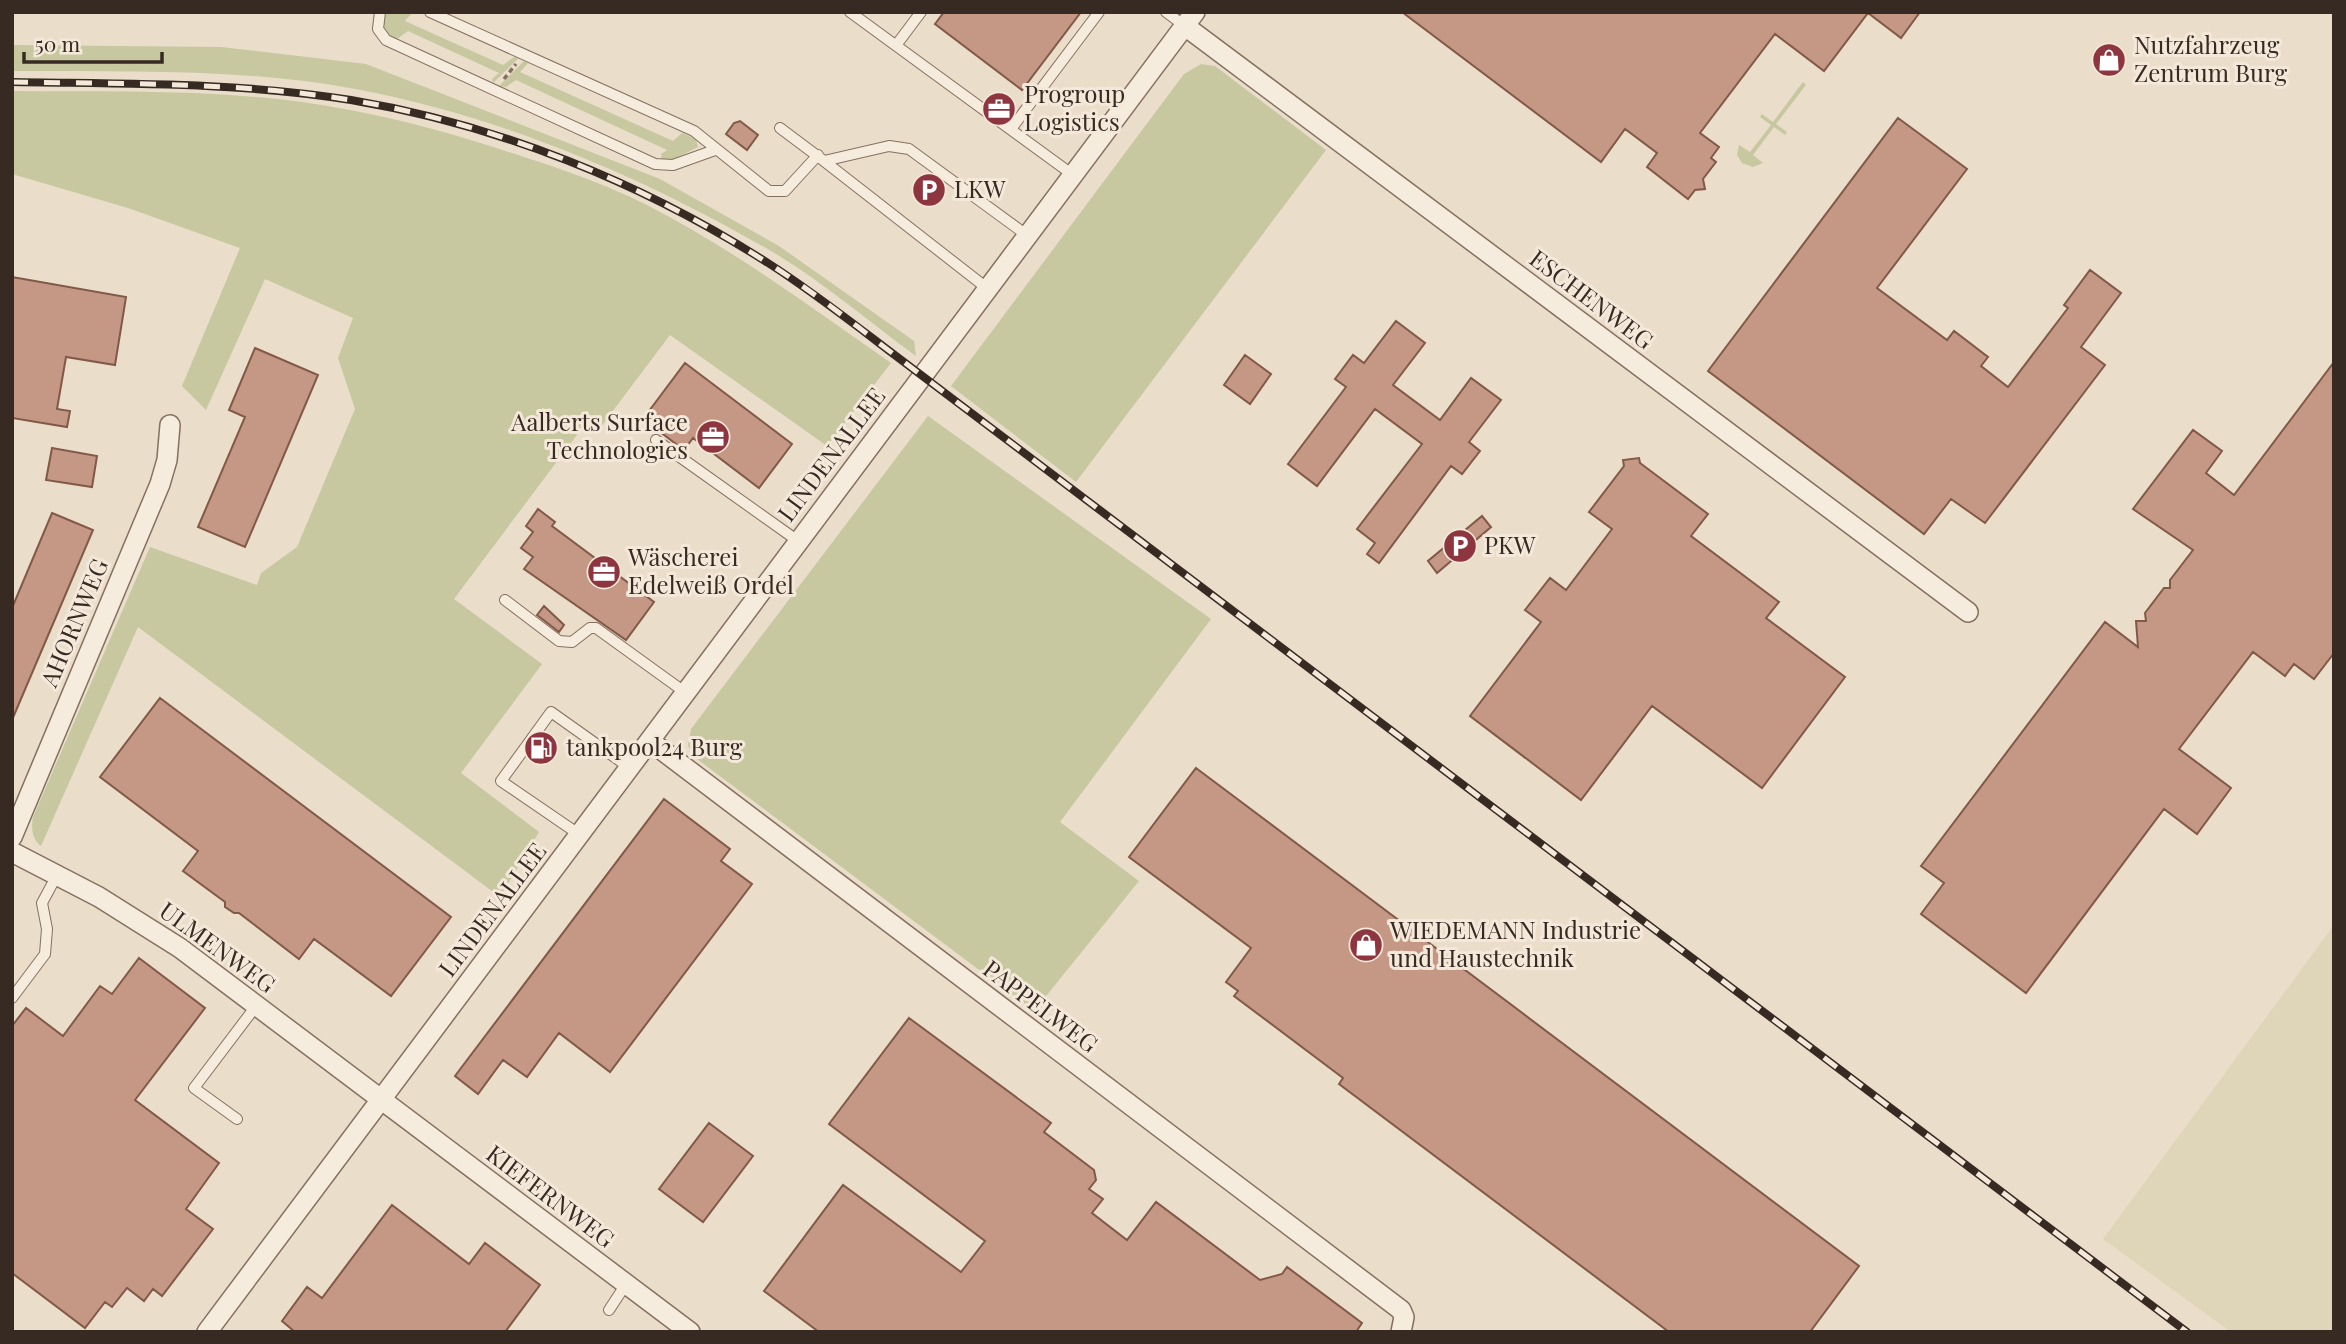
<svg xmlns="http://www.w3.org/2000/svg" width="2346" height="1344" font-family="'Playfair Display',serif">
<rect width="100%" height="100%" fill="#eaddca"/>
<path fill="#dfd5b8" d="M2334 925V1332H2231L2103 1239Z"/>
<path fill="#c7c89f" d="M386 12H413L405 21 503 65 514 57 519 58 493 83 492 79 499 73 408 31 397 39 389 35 383 26Z
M12 45 221 47 366 64 660 179 779 246 914 341 916 356C869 322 822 281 771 251 643 177 501 116 355 89 243 68 126 72 12 71Z
M524 61 528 63 520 72 673 141 682 133 696 139 698 147 672 160H662L661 154 667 150 516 80 506 87 499 86Z
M1201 64 1215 66 1326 150 1076 482 951 386 1184 74Z
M1803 82 1806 85 1776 124 1787 132 1785 135 1774 127 1753 155 1763 163 1753 167 1742 163 1737 155 1739 145 1750 152 1771 125 1760 117 1762 114 1773 122Z
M12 91C124 92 240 88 350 110 409 121 467 138 524 157 565 170 607 185 647 205 733 249 812 308 891 363L827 446 670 335 600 428 588 420 454 599 542 664 461 773 539 832 500 897 138 627 41 846C32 839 31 828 33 817L150 547 257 585 261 573 297 547 355 409 338 358 353 318 265 279 206 410 182 386 240 248 128 208 12 174Z
M928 416 1211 619 1060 822 1139 881 1034 1011 697 759 688 746 691 729Z"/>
<path fill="#c49884" stroke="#825948" stroke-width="2" d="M944 12H1081L1022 90 935 24Z
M1402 12H1920L1901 38 1868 13 1824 71 1775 34 1700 133 1719 147 1711 158 1716 162 1703 179 1705 189 1695 190 1688 199 1647 167 1657 153 1625 129 1601 162Z
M1898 118 1967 169 1877 288 1947 340 1954 331 1988 357 1981 366 2008 387 2068 308 2064 305 2090 270 2121 293 2081 347 2105 365 1985 523 1951 499 1924 534 1708 371Z
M740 121 758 135 747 150 726 134 734 123Z
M12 277 126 297 115 365 66 357 57 409 70 411 67 427 12 418Z
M1396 321 1425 343 1393 385 1440 420 1471 378 1501 400 1469 442 1480 451 1462 474 1451 466 1379 563 1367 554 1375 543 1357 529 1422 444 1375 409 1317 486 1288 464 1346 387 1335 379 1353 355 1364 363Z
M255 348 318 375 245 547 198 527 245 417 229 410Z
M1245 355 1271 374 1250 404 1224 385Z
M2334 362V653L2314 679 2294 664 2285 676 2253 652 2179 749 2231 788 2197 834 2164 809 2026 993 1921 914 1944 883 1921 866 2105 622 2138 647 2136 621H2146L2145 613 2164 588H2170V580L2193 550 2133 509 2193 430 2222 451 2206 473 2234 495Z
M685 363 792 444 759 488 693 438 684 450 643 419Z
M52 448 97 456 92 487 46 480Z
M1639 458 1640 463 1708 514 1691 536 1779 602 1766 618 1845 677 1762 788 1652 706 1581 800 1470 716 1541 622 1525 610 1550 578 1566 590 1612 529 1589 512 1624 466 1623 460Z
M538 509 555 522 552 526 654 602 626 640 524 569 533 557 521 548 533 532 526 526Z
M52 513 93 530 12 720V608Z
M1482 516 1491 527 1437 573 1428 561Z
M544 606 564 625 559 632 537 615Z
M160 698 451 917 391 996 314 939 299 959 239 913H234L225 907V902L183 871 198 851 100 777Z
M1196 768 1859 1266 1810 1332H1669L1339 1084 1343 1078 1234 996 1238 991 1226 982 1251 948 1129 857Z
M664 799 730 849 721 861 752 884 610 1072 559 1033 527 1077 503 1060 478 1094 455 1076Z
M139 958 205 1008 135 1100 219 1163 186 1209 213 1229 162 1296 153 1289 144 1301 127 1288 112 1307 105 1302 85 1328 12 1273V1026L26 1008 63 1036 100 986 112 994Z
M909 1018 1051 1123 1044 1132 1094 1170 1096 1180 1089 1189 1103 1199 1092 1213 1127 1240 1156 1202 1260 1280 1282 1274 1287 1267 1362 1323 1356 1332H819L764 1291 843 1185 961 1272 985 1241 829 1124Z
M709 1123 753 1156 703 1222 659 1189Z
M392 1205 469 1264 485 1243 540 1285 505 1332H295L282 1321 307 1287 322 1298Z"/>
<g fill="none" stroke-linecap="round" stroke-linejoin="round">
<g stroke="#857060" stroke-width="12">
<path id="service" d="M380 12 378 29 386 40 655 164 673 165 715 150
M430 12 694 131 769 191H785L818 155
M850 12 1073 175
M1166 12 1185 26
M897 44 921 12
M780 128 824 161 889 146 909 149 1028 236
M1011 129 1099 12
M824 161 988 289
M656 440 798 541
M505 600 559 641 572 642 590 628H596L686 693
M580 835 501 781 551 712 630 768
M12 998 45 954 47 929 42 903 57 875
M237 1119 194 1088 256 1006
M609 1310 626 1284"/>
</g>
<g stroke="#857060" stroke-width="22">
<path id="minor" d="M1185 26 1968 612
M650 741 1401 1310 1404 1317 1401 1332
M12 837 160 484 167 460 170 425
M12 852 99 897 180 948 690 1332
M207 1332 1195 12"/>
</g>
<path stroke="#857060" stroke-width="3.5" stroke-dasharray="5 3.5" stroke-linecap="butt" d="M504 79 516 64"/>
<use href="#service" stroke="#f6ecdd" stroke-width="10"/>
<use href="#minor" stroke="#f6ecdd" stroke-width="19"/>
<g stroke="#372a22" stroke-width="8">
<path id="rail" d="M12 82C125 84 239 82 351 100 499 125 641 182 768 263 812 291 854 324 896 356L2187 1332"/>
</g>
<use href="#rail" stroke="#f3e8d9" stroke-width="5" stroke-dasharray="16" stroke-linecap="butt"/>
</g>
<defs>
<g id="shop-disc" transform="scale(1.75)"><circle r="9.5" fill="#8e3640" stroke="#f3e8d9"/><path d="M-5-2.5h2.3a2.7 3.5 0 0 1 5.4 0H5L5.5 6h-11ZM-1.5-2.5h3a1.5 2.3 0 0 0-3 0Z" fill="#fff"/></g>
<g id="office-disc" transform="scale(1.75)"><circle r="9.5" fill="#8e3640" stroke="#f3e8d9"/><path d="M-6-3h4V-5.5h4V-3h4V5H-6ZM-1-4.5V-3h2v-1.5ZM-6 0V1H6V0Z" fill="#fff"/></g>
<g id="parking-disc" transform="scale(1.75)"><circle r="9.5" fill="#8e3640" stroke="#f3e8d9"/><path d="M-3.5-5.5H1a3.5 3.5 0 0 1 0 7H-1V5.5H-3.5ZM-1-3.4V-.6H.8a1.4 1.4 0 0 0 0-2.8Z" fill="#fff"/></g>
<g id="fuel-disc" transform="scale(1.75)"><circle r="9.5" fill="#8e3640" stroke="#f3e8d9"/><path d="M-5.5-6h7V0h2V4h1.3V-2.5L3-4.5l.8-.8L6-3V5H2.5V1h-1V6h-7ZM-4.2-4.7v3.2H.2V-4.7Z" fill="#fff"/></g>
</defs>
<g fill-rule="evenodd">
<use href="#shop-disc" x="2109" y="60"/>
<use href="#office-disc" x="999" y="109"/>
<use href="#parking-disc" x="929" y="190"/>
<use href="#office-disc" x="713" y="437"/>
<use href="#parking-disc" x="1460" y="546"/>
<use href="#office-disc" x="604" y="572"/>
<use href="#fuel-disc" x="541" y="748"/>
<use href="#shop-disc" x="1366" y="945"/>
</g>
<g text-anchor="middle" stroke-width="6" stroke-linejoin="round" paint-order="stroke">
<g font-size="24" fill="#372a22" stroke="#f3e8d9" text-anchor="start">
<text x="2134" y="54">Nutzfahrzeug<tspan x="2134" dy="28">Zentrum Burg</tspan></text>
<text x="1024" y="103">Progroup<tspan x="1024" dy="28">Logistics</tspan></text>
<text x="954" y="198">LKW</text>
<text x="688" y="431" text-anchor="end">Aalberts Surface<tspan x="688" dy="28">Technologies</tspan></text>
<text x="1484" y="554">PKW</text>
<text x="628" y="566">Wäscherei<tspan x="628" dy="28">Edelweiß Ordel</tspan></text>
<text x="566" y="756">tankpool24 Burg</text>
<text x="1390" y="939">WIEDEMANN Industrie<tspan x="1390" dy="28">und Haustechnik</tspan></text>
</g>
<g font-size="24" fill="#372a22" stroke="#f3e8d9">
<text transform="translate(1591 300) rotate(37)" y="8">ESCHENWEG</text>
<text transform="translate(832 455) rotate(-53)" y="8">LINDENALLEE</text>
<text transform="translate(75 623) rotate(-67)" y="8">AHORNWEG</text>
<text transform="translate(493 910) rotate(-53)" y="8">LINDENALLEE</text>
<text transform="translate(217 948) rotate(36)" y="8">ULMENWEG</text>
<text transform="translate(1040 1007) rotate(37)" y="8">PAPPELWEG</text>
<text transform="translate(550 1197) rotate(37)" y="8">KIEFERNWEG</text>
</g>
</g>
<rect width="2346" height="1344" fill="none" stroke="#372a22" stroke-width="28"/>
<path d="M24 52v10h138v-10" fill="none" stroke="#372a22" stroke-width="3.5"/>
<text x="35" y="52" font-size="21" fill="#372a22" stroke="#f3e8d9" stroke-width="5" paint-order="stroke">50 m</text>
</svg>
